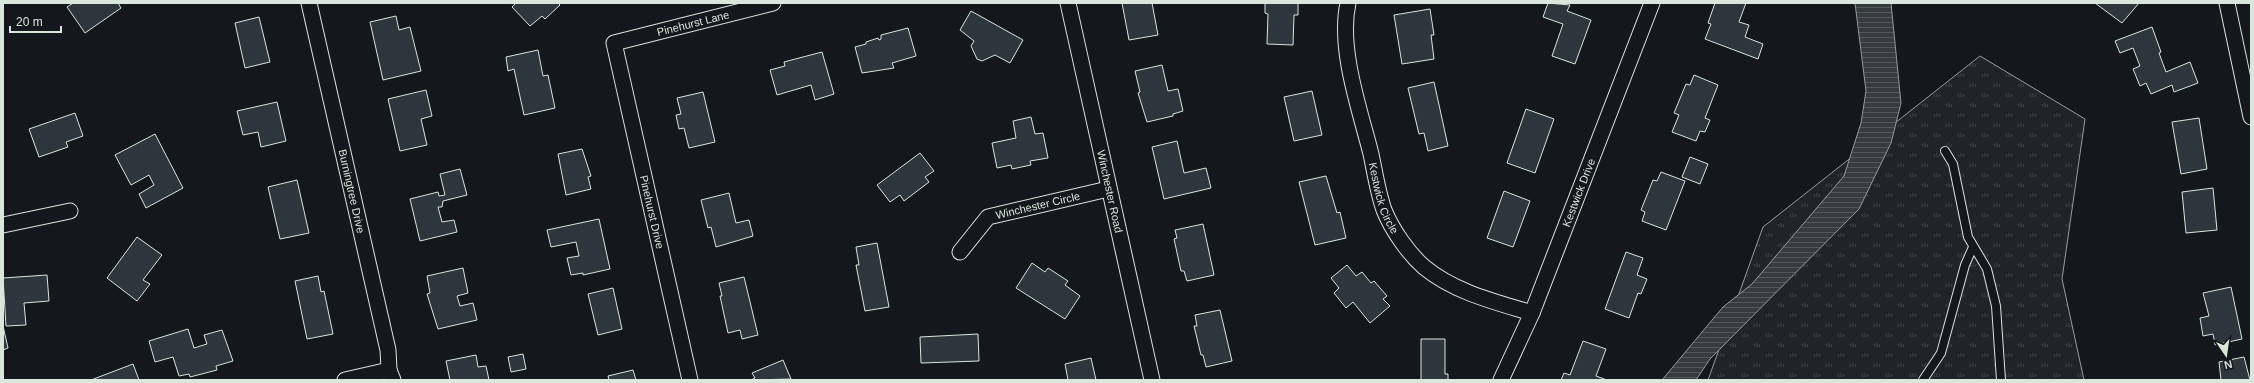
<svg xmlns="http://www.w3.org/2000/svg" width="2254" height="383" font-family="Helvetica,sans-serif">
<defs>
<pattern id="grass-tufts" width="24" height="20" patternUnits="userSpaceOnUse"><rect width="24" height="20" fill="#202428"/><path d="M3 7l-1-3M5 7V3M7 7l1-3M15 17l-1-3M17 17v-4M19 17l1-3" fill="none" stroke="#404447"/></pattern>
<pattern id="water-rules" width="6" height="5" patternUnits="userSpaceOnUse"><rect width="6" height="5" fill="#363b3e"/><path d="M0 2.5h6" fill="none" stroke="#525759"/></pattern>
</defs>
<rect width="100%" height="100%" fill="#14181c"/>
<path fill="url(#grass-tufts)" stroke="#939e99" d="M1980 56 2085 119 2062 279 2084 380H1708L1763 227Z"/>
<path fill="url(#water-rules)" stroke="#939e99" d="M1855 3H1891L1901 103 1891 143 1859 209 1710 359 1696 380H1662L1723 307 1752 284 1844 176 1861 123 1866 91Z"/>
<path fill="#2c363c" stroke="#d8e6dc" d="M73 3H118L121 8 85 33 67 7Z
M516 3H558L560 5 545 19 542 16 530 26 512 7Z
M1122 3H1152L1158 35 1129 40Z
M1265 3H1298V15H1294L1293 45 1267 44 1268 14 1265 13Z
M1548 3 1570 5 1567 11 1591 20 1575 64 1552 56 1563 24 1543 17Z
M1715 3H1746L1739 22 1749 25 1745 37 1763 44 1758 59 1705 39 1711 24 1708 23Z
M2095 3H2139L2122 23Z
M1430 9 1434 35H1431L1434 59 1402 64 1394 15Z
M971 11 1023 40 1010 63 995 55 982 61 977 59 971 46 974 41 960 30Z
M396 16 399 30 410 27 421 71 383 80 370 22Z
M259 17 270 62 245 68 235 23Z
M2152 27 2161 52 2159 53 2166 72 2190 62 2198 83 2174 92 2172 85 2151 94 2146 83 2140 86 2133 69 2140 66 2133 48 2120 53 2115 41Z
M908 28 916 56 892 63 894 68 862 73 855 47 866 44V42L878 38 879 40 881 39V35Z
M538 50 543 76 548 75 555 108 524 115 514 69 508 71 506 57Z
M822 52 834 94 815 100 811 85 777 95 770 70 785 66 784 62Z
M1162 65 1168 91 1178 89 1183 111 1173 114V116L1147 122 1138 93 1140 92 1135 71Z
M1694 75 1718 85 1705 118 1710 120 1705 132 1700 131 1696 141 1672 132 1679 115 1674 113 1686 84 1690 85Z
M1434 82 1448 146 1428 151 1424 133 1419 134 1408 88Z
M426 90 432 116 421 119 427 145 400 151 388 99Z
M1312 91 1322 135 1294 141 1284 97Z
M703 92 715 142 689 148 684 128 679 129 676 115 681 114 677 98Z
M277 102 286 141 261 147 258 132 243 135 237 111Z
M1526 109 1554 119 1535 173 1507 163Z
M75 113 83 136 66 142 68 147 39 157 29 129Z
M1031 117 1035 134 1043 133 1048 158 1030 161 1031 165 1012 169 1011 165 997 168 992 143 1016 138 1013 121Z
M2199 118 2207 169 2181 174 2172 122Z
M155 134 183 188 146 208 139 194 154 185 149 175 131 185 115 155Z
M1177 141 1184 173 1206 168 1211 188 1164 199 1152 147Z
M582 149 591 176 588 177 591 189 566 195 558 154Z
M920 153 934 171 925 177 929 182 904 201 900 195 890 202 877 185Z
M1690 157 1708 164 1700 184 1682 177Z
M460 169 467 195 443 201 442 207H438L442 222 454 220 457 232 420 241 410 199 438 192 439 196 445 195 440 174Z
M1661 172 1685 181 1666 230 1642 221 1645 212 1641 210 1653 180 1657 181Z
M1326 176 1337 213 1340 212 1346 238 1315 245 1299 182Z
M297 180 309 233 280 239 268 187Z
M2213 188 2217 230 2186 233 2182 192Z
M1504 191 1530 201 1513 247 1487 238Z
M729 193 736 223 749 220 753 236 716 247 711 227 708 228 701 200Z
M599 219 610 269 583 275V273L571 275 567 258 579 256 576 242 551 247 547 230Z
M1203 224 1214 275 1187 281 1184 271H1181L1174 239 1177 238 1175 230Z
M137 237 162 255 143 280 150 284 137 301 107 278Z
M877 243 889 307 865 311 856 265H859L856 247Z
M1626 252 1643 258 1637 275 1647 279 1641 294 1638 293 1629 318 1605 309Z
M1032 263 1045 272 1048 268 1068 281 1065 285 1080 296 1065 319 1016 288Z
M1347 265 1356 276 1362 272 1371 283 1374 281 1387 296 1383 299 1390 306 1370 323 1353 302 1346 308 1334 293 1339 288 1331 278Z
M463 268 468 293 457 296 460 306 473 303 477 320 438 329 427 294 430 293 427 276Z
M47 275 49 301 24 303 26 325 6 326 3 278Z
M318 276 321 292 324 291 333 334 307 339 295 281Z
M744 277 758 335 742 339 740 330 728 333 720 296H722L719 283Z
M2231 287 2242 339 2215 345 2213 334 2203 336 2200 318 2209 316 2203 293Z
M613 288 622 329 598 335 588 294Z
M1220 310 1232 361 1206 367 1203 355H1201L1194 326H1197L1195 315Z
M3 326 8 348 3 350Z
M188 329 194 348 207 344 204 335 222 330 233 361 216 366 217 370 190 377 189 374 179 376 173 357 155 362 149 341Z
M978 334 979 361 921 363 920 337Z
M1421 339H1445V374H1448V380H1421Z
M1583 341 1606 349 1596 376 1607 380H1561L1564 373 1570 375Z
M523 354 526 369 511 372 508 357Z
M476 355 478 367 486 366 489 380H450L446 361Z
M2244 357 2250 380H2221L2219 362Z
M1091 358 1096 380H1068L1065 364Z
M783 360 791 379 751 380 755 378 752 373Z
M133 364 139 380H91Z
M633 370 636 380H609L608 376Z"/>
<g fill="none" stroke-linecap="round" stroke-linejoin="round">
<g stroke="#d8e6dc" stroke-width="10">
<path id="service" d="M1945 151 1953 164 1968 237 1987 269 1996 306 2001 380
M1923 380 1941 353 1965 265 1973 247"/>
</g>
<g stroke="#d8e6dc" stroke-width="17">
<g id="minor">
<path id="s1" d="M309 3 388 350 389 370 393 380"/>
<path id="s2" d="M1068 3 1152 380"/>
<path id="s3" d="M1348 3C1338 49 1360 110 1371 154 1375 173 1378 193 1384 210 1392 230 1409 254 1424 267 1454 292 1495 302 1532 313"/>
<path d="M2227 3 2251 117"/>
<path d="M3 225 70 211"/>
<path id="s4" d="M960 252 988 217 1108 189"/>
<path d="M345 380 389 370"/>
<path id="s5" d="M690 380 614 43 773 3"/>
<path id="s6" d="M1501 380 1532 313 1652 3"/>
</g>
</g>
<use href="#service" stroke="#14181c" stroke-width="8"/>
<use href="#minor" stroke="#14181c" stroke-width="15"/>
</g>
<g text-anchor="middle" stroke-width="3" stroke-linejoin="round" paint-order="stroke">
<g font-size="11" fill="#d8e6dc" stroke="#14181c">
<text dy="4" stroke="none"><textPath href="#s5" startOffset="427">Pinehurst Lane</textPath></text>
<text dy="4" stroke="none"><textPath href="#s1" startOffset="193">Burningtree Drive</textPath></text>
<text dy="4" stroke="none"><textPath href="#s2" startOffset="193">Winchester Road</textPath></text>
<text dy="4" stroke="none"><textPath href="#s6" startOffset="203">Kestwick Drive</textPath></text>
<text dy="4" stroke="none"><textPath href="#s3" startOffset="200">Kestwick Circle</textPath></text>
<text dy="4" stroke="none"><textPath href="#s4" startOffset="96">Winchester Circle</textPath></text>
<text transform="translate(652 212) rotate(77)" y="4">Pinehurst Drive</text>
</g>
</g>
<rect width="2254" height="383" fill="none" stroke="#d8e6dc" stroke-width="8"/>
<g transform="translate(2226 355) rotate(167)" stroke="#14181c" stroke-width="3" paint-order="stroke">
<path d="M0-3L7 15L0 10L-7 15Z" fill="#d8e6dc"/>
<text y="-6" font-size="11" font-weight="bold" text-anchor="middle" fill="#d8e6dc">N</text>
</g>
<path d="M10 26v6h51v-6" fill="none" stroke="#d8e6dc" stroke-width="2"/>
<text x="16" y="26" font-size="12" fill="#d8e6dc" stroke="#14181c" stroke-width="3" paint-order="stroke">20 m</text>
</svg>
